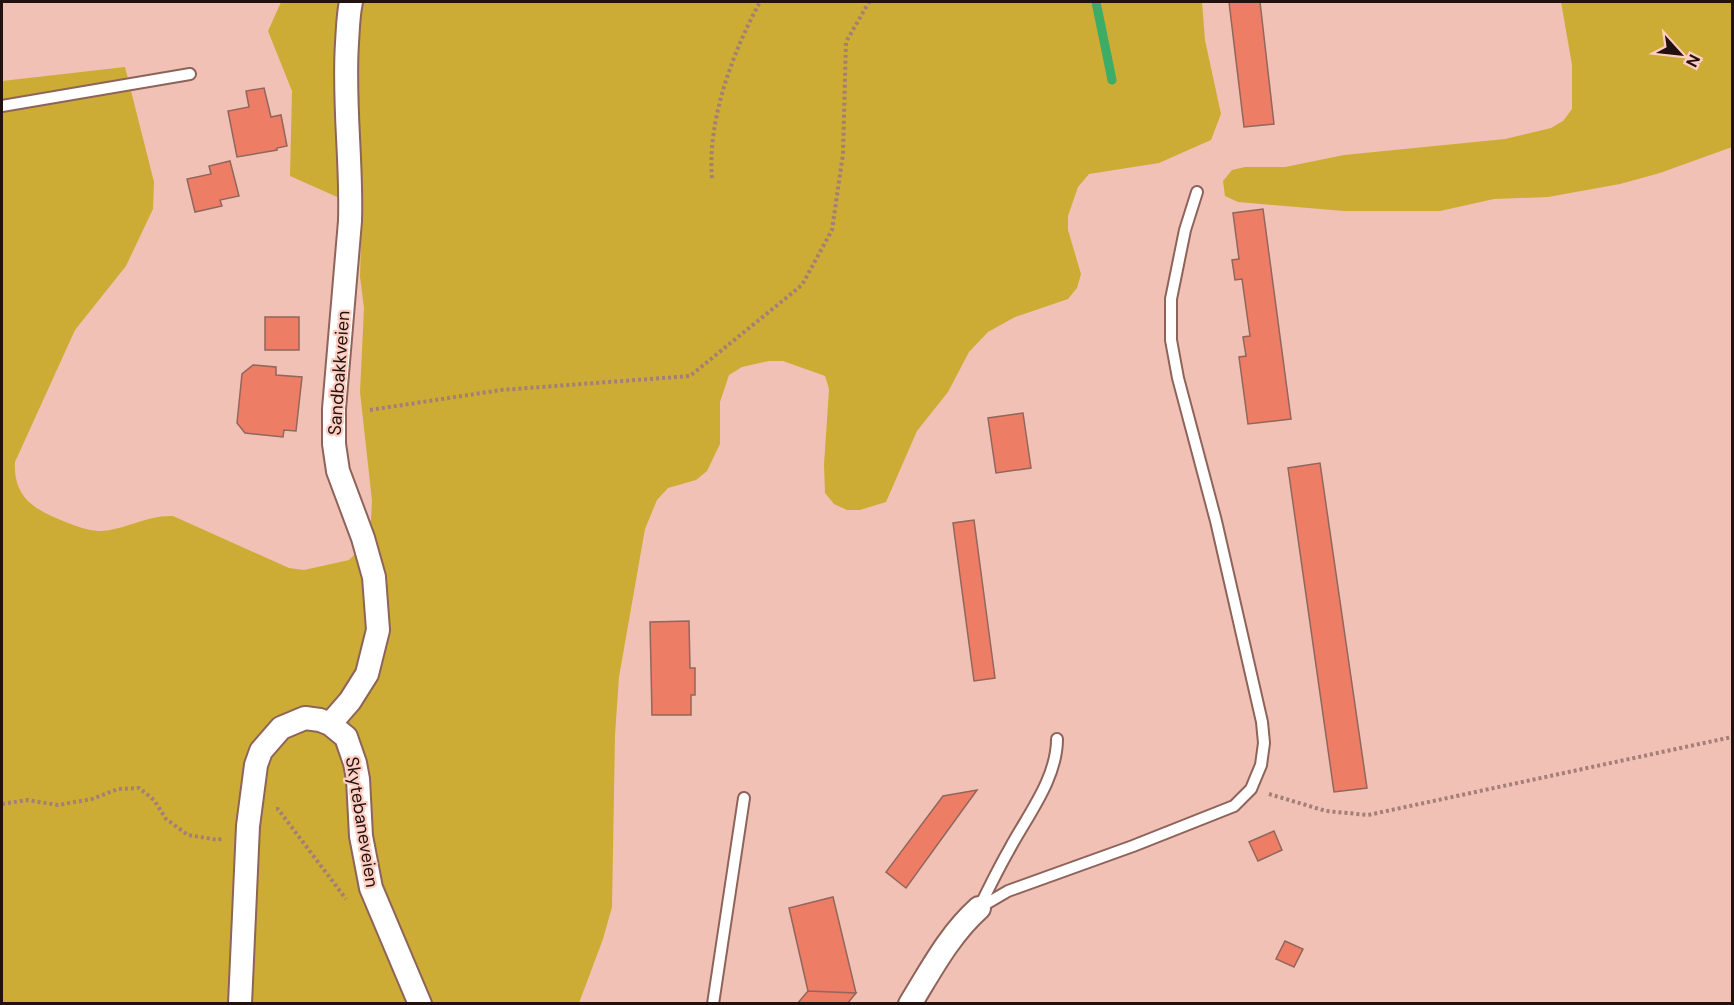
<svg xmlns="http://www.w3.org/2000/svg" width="1734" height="1005" font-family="'DM Sans',sans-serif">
<rect width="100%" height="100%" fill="#f1c1b6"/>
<path fill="#cdac35" d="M281 2H1202L1205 40 1221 114 1211 140 1159 163 1089 174 1078 187 1068 216V230L1081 274 1077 288 1068 299 1015 317 988 332 969 352 948 392 917 431 886 502 860 510H847L834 504 825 493 824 465 829 389 825 376 783 361H769L742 367 729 375 720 402V444L707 471 696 480 668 488 657 500 645 529 619 677 615 735 612 907 603 939 579 1003 2 1004V81L125 67 154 182 153 209 126 266 75 330 15 462C13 500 38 511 68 523 79 527 89 531 100 531 125 530 147 515 173 516L289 568 304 570 349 560 360 549 371 520 372 501 360 392 364 308 360 277 361 240 355 211 344 200 290 176 292 91 268 31Z
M1561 2H1732V147L1660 173 1620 184 1548 197 1494 199 1440 211H1344L1238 202 1225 196 1223 181 1232 170 1245 167H1285L1344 155 1505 139 1551 128 1563 121 1572 109V65Z"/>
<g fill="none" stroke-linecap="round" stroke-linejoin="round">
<path stroke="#3cac67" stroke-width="9" d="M1096 2 1112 80"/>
</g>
<path fill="#ee7d66" stroke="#91665c" stroke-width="1.5" d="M1229 2H1260L1274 124 1244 127Z
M264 88 271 117 281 115 287 146 277 148V150L237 157 228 111 249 107 246 91Z
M230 161 239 196 220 200 222 206 195 212 187 179 211 174 209 166Z
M1263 209 1291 419 1248 424 1239 357 1246 356 1243 337 1250 336 1242 279 1235 280 1232 260 1239 259 1233 213Z
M265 317H299V350H265Z
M253 365 276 367V375L302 377 296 431 284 430 283 437 245 433 237 423 242 374Z
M1023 413 1031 468 996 473 988 418Z
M1320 463 1367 788 1334 792 1288 468Z
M974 520 995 678 974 681 953 523Z
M689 621 690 668H695V695H691V715H652L650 622Z
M977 790 906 888 886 872 943 796Z
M1274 831 1282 850 1258 861 1249 842Z
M833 897 856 993 808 991 789 908Z
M1285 941 1303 949 1294 967 1276 959Z
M808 991 856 993 847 1004H797Z"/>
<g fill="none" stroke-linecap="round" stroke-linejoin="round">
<g stroke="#8e6359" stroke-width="14">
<path id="service" d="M2 106 190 74
M979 908 1008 891 1133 846 1234 806 1251 789 1261 765 1264 743 1262 722 1216 521 1178 378 1171 340V299L1185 230 1197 192
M979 908C989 888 998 869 1009 850 1027 816 1057 779 1057 739
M713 1004 744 798"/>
</g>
<g stroke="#8e6359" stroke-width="26">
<path id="minor" d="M330 724 350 701 367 674 378 630 374 577 363 538 338 471 334 444V409L350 221C352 162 343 103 347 43 348 29 348 15 351 2
M240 1004 248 826 256 765 261 751 281 728 305 718 320 720 330 724 346 737 355 763 358 779 361 836 371 888 420 1004
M910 1004C931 970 949 935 979 908"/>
</g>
<path stroke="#a37f77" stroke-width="4" stroke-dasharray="3 3" stroke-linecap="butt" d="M712 178C707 121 733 51 760 2
M370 410 501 390 690 376 802 285 832 230 843 154 846 42 869 2
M1269 794 1326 811 1368 815 1732 737
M2 804 27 800 58 805 92 799 118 789 139 788 154 800 166 819 188 835 218 840 223 838
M276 809H278L346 899"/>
<use href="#service" stroke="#fff" stroke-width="10"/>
<use href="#minor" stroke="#fff" stroke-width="22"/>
</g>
<g text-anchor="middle" stroke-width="4.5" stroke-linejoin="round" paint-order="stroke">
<g font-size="18" fill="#22110e" stroke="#ffcec3">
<text transform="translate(339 373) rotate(-86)" y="6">Sandbakkveien</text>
<text transform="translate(362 822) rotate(81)" y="6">Skytebaneveien</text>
</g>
</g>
<rect width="1734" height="1005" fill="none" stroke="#22110e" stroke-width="6"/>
<g transform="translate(1680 54) rotate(117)" stroke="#ffcec3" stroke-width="4.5" paint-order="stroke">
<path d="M0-4.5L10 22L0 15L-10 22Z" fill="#22110e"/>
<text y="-9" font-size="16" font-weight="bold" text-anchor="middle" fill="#22110e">N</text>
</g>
</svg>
